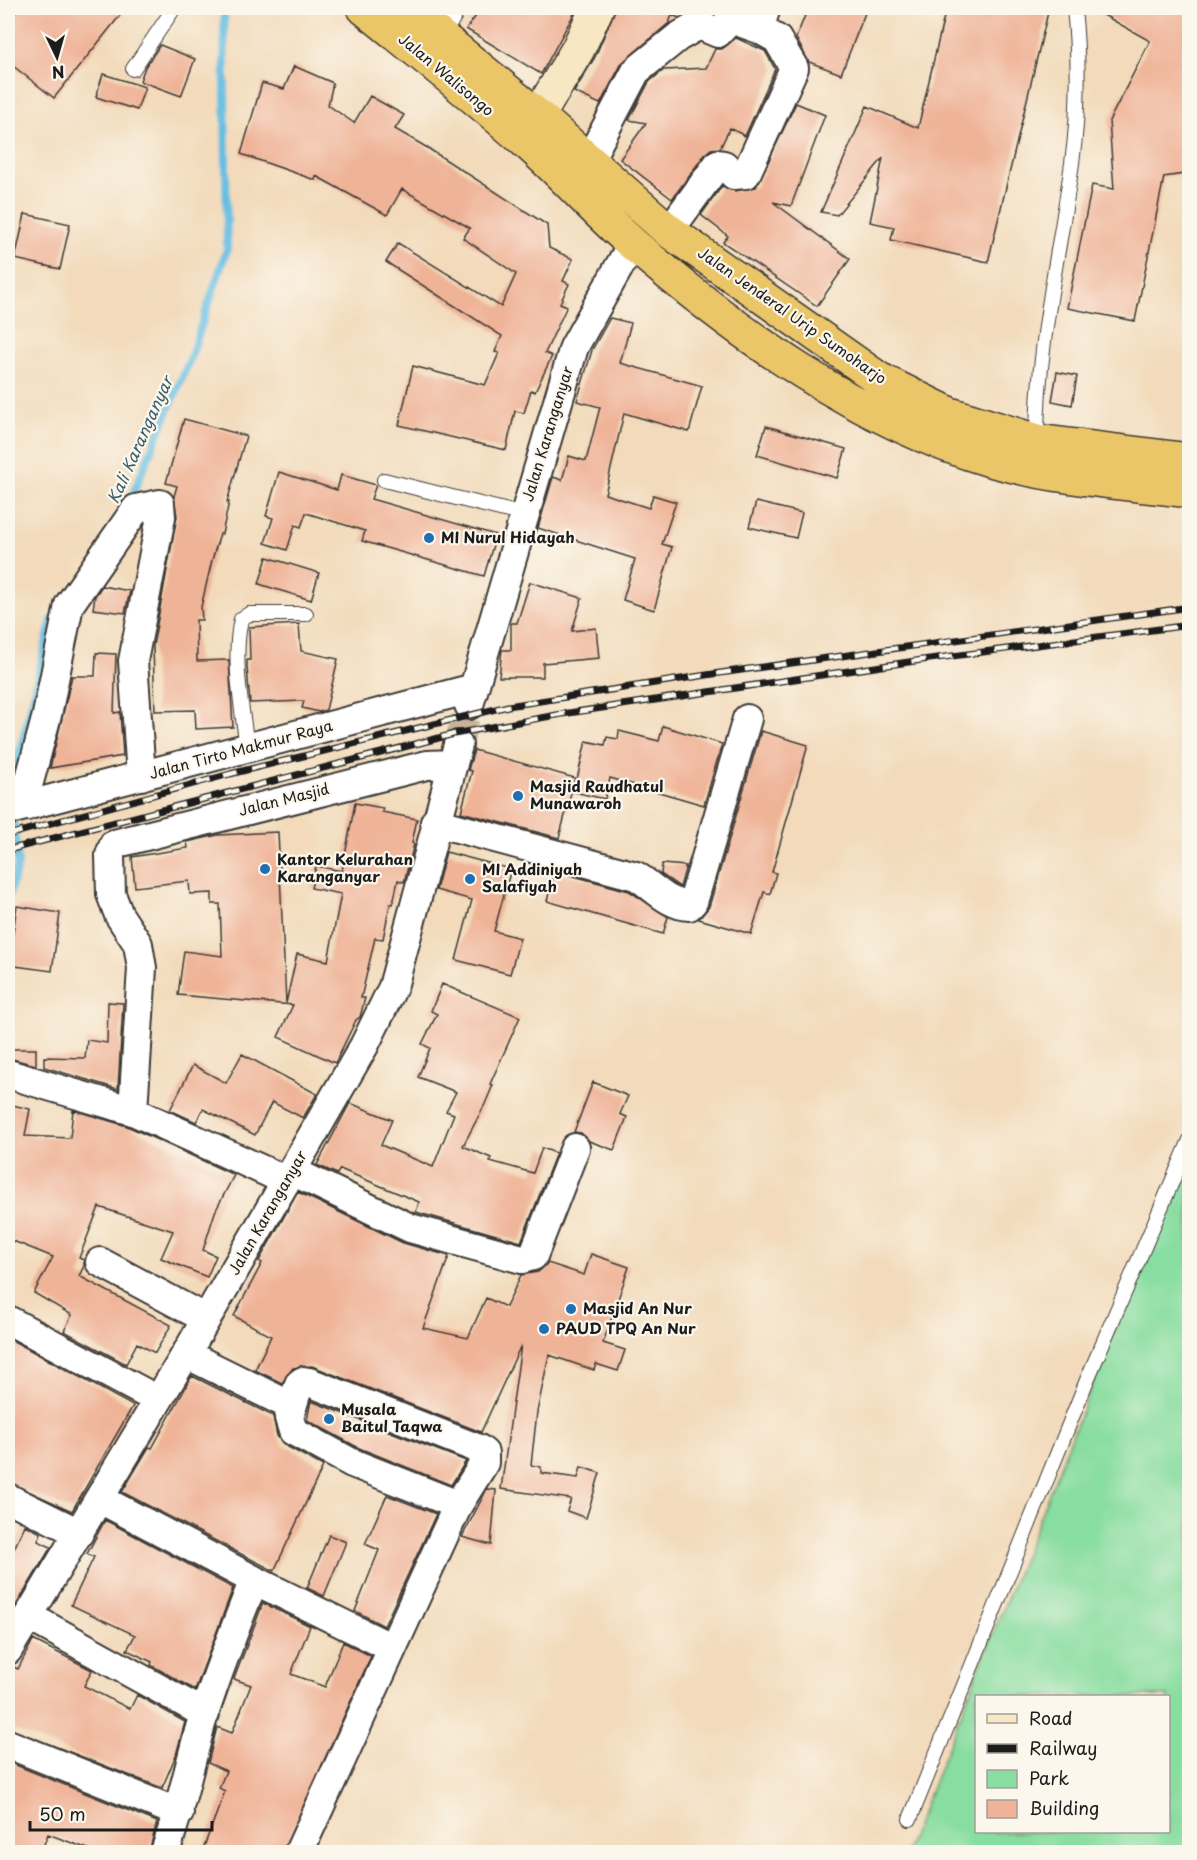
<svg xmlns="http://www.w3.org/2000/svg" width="1197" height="1860" font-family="'Playpen Sans',sans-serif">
<rect width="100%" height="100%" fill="#fbf7ec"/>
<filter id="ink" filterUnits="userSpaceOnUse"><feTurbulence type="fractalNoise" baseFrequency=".0167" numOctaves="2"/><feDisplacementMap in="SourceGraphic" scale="12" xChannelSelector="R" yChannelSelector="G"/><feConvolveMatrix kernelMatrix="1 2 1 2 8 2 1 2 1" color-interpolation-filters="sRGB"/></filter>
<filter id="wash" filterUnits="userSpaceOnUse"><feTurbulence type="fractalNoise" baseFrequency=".008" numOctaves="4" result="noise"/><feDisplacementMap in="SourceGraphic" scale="24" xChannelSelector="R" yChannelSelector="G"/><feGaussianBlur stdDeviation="1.35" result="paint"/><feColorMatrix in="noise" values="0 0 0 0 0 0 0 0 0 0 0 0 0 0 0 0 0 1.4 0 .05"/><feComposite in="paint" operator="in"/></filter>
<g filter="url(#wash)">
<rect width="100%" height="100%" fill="#f2daba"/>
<path fill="#88dda0" stroke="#527c5e" stroke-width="1.5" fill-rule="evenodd" d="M1189 1143V1852H906ZM976 1696H1168V1832H976Z"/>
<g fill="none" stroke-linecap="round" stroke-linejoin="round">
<path stroke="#65bee2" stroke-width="8" d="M129 503 190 359 227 249 224 8
M10 804 9 795 52 620
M8 897 18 865 12 815"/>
</g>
<g id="blocks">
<path fill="#efb397" d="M19 8H126L54 98 8 62V22Z
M482 8H577L541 74 466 29Z
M616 8H719L714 13 699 9 679 18 672 15 669 23 622 63 600 104 574 92 595 57Z
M808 8H867L841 74 809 62 796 38Z
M946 8H1049L988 262 891 240 894 227 870 222 883 158 837 215 821 212 867 106 918 128Z
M1091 8H1190V173L1164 177 1135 321 1067 308 1092 185 1114 189 1109 121 1150 41Z
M736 38 765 51 775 69 745 136 730 128 720 148 711 149 705 154 672 199 620 159 646 123 629 120 649 82 664 70 706 68 715 49H722Z
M160 45 195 59 181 96 140 81 145 67Z
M294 66 333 83 328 105 354 123 370 96 404 115 395 129 426 147 547 225 549 248 573 259 563 281 569 284 560 303 567 306 545 353 552 356 535 392 531 390 524 413 515 411 506 450 399 425 413 366 485 385 499 353 495 352 502 336 386 262 398 243 501 307 516 274 463 238 470 228 402 189 387 215 316 176 315 180 241 154 262 83 284 89Z
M103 74 145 87 137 110 96 97Z
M796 103 825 115 791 206 773 202 850 259 817 306 723 242 728 236 701 215 722 186 735 191 756 187Z
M25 214 70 224 60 269 15 259Z
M610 318 631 323 620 363 702 386 689 432 624 413 605 494 649 508 653 495 676 502 662 544 672 547 654 610 623 600 635 559 538 528 553 477 562 480 569 456 586 461 600 407 577 401 592 350Z
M1057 372 1077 376 1072 405 1052 401Z
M184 419 246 436 227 502H229L222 534H220L212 560 201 607 202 620H196L197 661 229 660 233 727 196 729 195 710 155 711 153 646 177 516 174 496 177 486 166 483Z
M766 426 846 449 837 478 757 455Z
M279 472 337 490 341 475 376 485 371 499 496 535 484 576 362 541 365 531 306 513 301 527 295 525 287 550 265 543 273 518 266 516Z
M756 502 802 513 796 538 749 527Z
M267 557 319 573 311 600 259 584Z
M530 582 582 598 572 631 596 628 599 658 543 663V677H499L502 650H511V623H517Z
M102 586 130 591 125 613 93 609 95 596Z
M299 624 301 651 338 659 326 710 319 712 302 708 304 701 250 703 247 667V660H250L249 627Z
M96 653 116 654 114 713 120 712 123 756 50 768 72 676H95Z
M663 726 722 744 704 805 610 778 605 799 574 792 586 741 605 745 607 737 618 739 619 731 659 741Z
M761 731 808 745 772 872 776 873 770 894 764 892 751 934 699 919 709 907Z
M474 750 575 778 559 838 461 812 472 771 468 770Z
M355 803 383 808 382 812 417 819 412 843 414 844 404 882 398 880 393 904H390L383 939 375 938 361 998H365L360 1017 356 1020 335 1063 278 1037 293 1005 178 995 184 951 222 956 220 904H212V893L190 894 189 881 135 887 132 857 188 848 187 842 218 835 278 832 286 1003 297 954 328 961 341 894 311 888 316 866 342 871Z
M446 852 511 869 494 931 520 938 510 974 456 960 472 900 436 890Z
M662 864 686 866 680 887 661 874Z
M555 871 629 891 668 917 663 934 547 901Z
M17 906 60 913 52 971 8 965Z
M442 984 520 1017 490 1084 493 1085 485 1104 463 1146 491 1158 490 1161 533 1173 542 1148 556 1153 521 1242 416 1212 419 1202 340 1169 337 1174 317 1165 350 1103 392 1120 381 1145 433 1167 454 1114 446 1111 456 1092 418 1077 430 1048 422 1044 437 1014 431 1011Z
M108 1002 123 1003 118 1089 44 1067V1057L85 1058 87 1040 107 1043Z
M8 1049H36V1065L8 1058Z
M242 1054 317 1094 303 1118 272 1102 255 1135 203 1109 196 1122 170 1110 193 1065 226 1083Z
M593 1082 628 1096 620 1114 627 1117 614 1150 589 1141 581 1133 574 1132Z
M8 1104 30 1109 25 1136 70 1138 73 1110 127 1126 234 1175 215 1212 203 1250 216 1256 207 1277 161 1258 173 1231 99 1207 79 1258 84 1260V1266L79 1276 171 1325 155 1353 137 1343 126 1364 64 1331 72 1315 34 1293 53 1257 8 1239Z
M298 1192 403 1243 449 1256 423 1328 468 1338 486 1298 506 1307 521 1275 538 1272 548 1263 584 1275 591 1254 629 1267 603 1343 625 1350 618 1371 596 1364 594 1370 549 1355 537 1412 531 1465 541 1467V1473L578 1478 581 1467 600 1473 586 1518 567 1511 571 1499 501 1489 521 1345 481 1432 312 1366 293 1368 282 1383 255 1370 271 1336 234 1316 262 1263 259 1261Z
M8 1338 133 1406 72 1511 8 1482Z
M192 1376 273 1416 277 1436 284 1445 323 1466 274 1571 122 1492 149 1447 152 1448Z
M311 1401 466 1461 451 1485 359 1448 307 1420Z
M487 1489 496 1490 491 1545 462 1537Z
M387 1495 436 1514 384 1626 355 1611 379 1550 365 1544Z
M105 1520 233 1588 195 1690 151 1665 152 1662 127 1650 135 1635 71 1605 94 1557 87 1554Z
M25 1525 41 1533 38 1541 51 1547 8 1619V1562Z
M329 1535 346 1542 324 1596 307 1588Z
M263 1603 310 1626 291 1674 325 1687 343 1642 371 1656 283 1852H202L225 1791 219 1788 226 1771 208 1763 217 1727 232 1733 251 1685 234 1679Z
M33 1640 92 1670 84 1686 130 1709 137 1695 185 1722 176 1755 162 1788 8 1728V1679L14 1667 18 1669Z
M8 1762 157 1822 149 1852H96L48 1834 41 1852H8Z"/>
</g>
</g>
<g filter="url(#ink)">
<use href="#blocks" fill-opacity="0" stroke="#3c3834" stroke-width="1.5"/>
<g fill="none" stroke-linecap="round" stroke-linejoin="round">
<path stroke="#c7b49a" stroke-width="28" stroke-dasharray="28 14" stroke-linecap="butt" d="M458 745 469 705"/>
<g stroke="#3c3834" stroke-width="16">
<path id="lane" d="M442 38 459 8
M133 69 174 8
M1037 441C1037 347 1059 256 1072 163 1079 113 1079 58 1074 8
M384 480 524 515
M247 748C242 706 232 661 241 619L249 614H306
M910 1819 1087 1380 1190 1140"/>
</g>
<g stroke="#3c3834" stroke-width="32">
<path id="street" d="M588 162 636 71 678 37 699 25 718 33 731 19 759 29
M669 231 718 164 724 165 734 175 746 174 794 68 777 39 759 29 766 8
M469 705 574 347 632 244
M27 806 28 786 47 715 69 605 136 509 160 504 161 517 133 661 141 776
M10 810 474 688
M435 822 636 876C653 886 668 905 689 906L693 902 747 719
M8 1074 133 1111 287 1181
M133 1111 142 968 138 944 119 915 111 894 110 855 114 844 427 765 453 764
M292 1171 410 1228 522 1259 533 1256 575 1148
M100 1262 206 1319
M8 1320 158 1400
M186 1354 291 1406
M8 1498 79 1533
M100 1499 254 1580 392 1648
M28 1616 205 1714
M8 1650 186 1354 364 1046 393 987 458 745
M8 1744 179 1813
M165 1852C180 1810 189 1767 201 1724 216 1675 235 1628 254 1580
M299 1852 458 1505 484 1463V1453L479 1449 309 1382 303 1381 299 1384 289 1418 293 1431 352 1463 458 1505"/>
</g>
<g stroke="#3c3834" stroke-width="36">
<path id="secondary" d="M538 116 578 49 597 8"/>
</g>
<g stroke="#3c3834" stroke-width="36">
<path id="highway" d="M364 8C418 52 474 96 527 143 564 175 596 213 634 245 737 333 858 421 990 460 1054 478 1123 483 1190 491
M406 8 538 116 669 231 879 379 950 414 1037 441 1190 460"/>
</g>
<use href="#lane" stroke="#fff" stroke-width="14"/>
<use href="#street" stroke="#fff" stroke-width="28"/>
<use href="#secondary" stroke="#f7e8c3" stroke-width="33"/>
<use href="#highway" stroke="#ebc669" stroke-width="33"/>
<g stroke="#1c1c1c" stroke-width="7">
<path id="rail" d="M8 835 230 774 508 706 713 674 1190 607
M8 850 454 734 562 714 922 660 1190 625"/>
</g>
<use href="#rail" stroke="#fbf7ec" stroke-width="4.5" stroke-dasharray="14" stroke-linecap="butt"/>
</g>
</g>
<g fill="#1f6fb2" stroke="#fbf7ec" stroke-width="2">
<circle cx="429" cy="538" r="6"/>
<circle cx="518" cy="796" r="6"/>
<circle cx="265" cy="869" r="6"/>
<circle cx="470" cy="879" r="6"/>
<circle cx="571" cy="1309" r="6"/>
<circle cx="544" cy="1329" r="6"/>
<circle cx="329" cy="1419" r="6"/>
</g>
<g text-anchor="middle" stroke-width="4.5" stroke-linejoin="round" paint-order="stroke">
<g font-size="15" fill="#1c1c1c" stroke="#fbf7ec">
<text transform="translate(446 75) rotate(40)" y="5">Jalan Walisongo</text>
<text transform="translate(792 316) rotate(35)" y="5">Jalan Jenderal Urip Sumoharjo</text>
<text transform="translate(548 434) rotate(-73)" y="5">Jalan Karanganyar</text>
<text transform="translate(241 750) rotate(-15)" y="5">Jalan Tirto Makmur Raya</text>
<text transform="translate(284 800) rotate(-14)" y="5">Jalan Masjid</text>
<text transform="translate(268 1213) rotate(-60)" y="5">Jalan Karanganyar</text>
</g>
<g font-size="15" font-weight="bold" fill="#1c1c1c" stroke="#fbf7ec" text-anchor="start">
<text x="441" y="543">MI Nurul Hidayah</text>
<text x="530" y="792">Masjid Raudhatul<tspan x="530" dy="17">Munawaroh</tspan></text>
<text x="277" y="865">Kantor Kelurahan<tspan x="277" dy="17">Karanganyar</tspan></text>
<text x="482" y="875">MI Addiniyah<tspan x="482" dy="17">Salafiyah</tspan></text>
<text x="583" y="1314">Masjid An Nur</text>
<text x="556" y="1334">PAUD TPQ An Nur</text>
<text x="341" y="1415">Musala<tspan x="341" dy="17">Baitul Taqwa</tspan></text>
</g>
<g font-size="16" font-style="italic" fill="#395d6b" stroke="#fbf7ec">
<text transform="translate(140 440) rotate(-66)" y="6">Kali Karanganyar</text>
</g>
</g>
<rect width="1197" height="1860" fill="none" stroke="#fbf7ec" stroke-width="30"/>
<rect x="975" y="1695" width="195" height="138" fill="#fbf7ec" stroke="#a29f99" stroke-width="1.5"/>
<rect x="987" y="1714" width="30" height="9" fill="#f7e8c3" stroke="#a29f99" stroke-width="1.5"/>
<text x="1029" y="1725" font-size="18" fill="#1c1c1c">Road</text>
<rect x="987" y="1744" width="30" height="9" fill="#1c1c1c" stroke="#a29f99" stroke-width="1.5"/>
<text x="1029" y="1755" font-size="18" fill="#1c1c1c">Railway</text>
<rect x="987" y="1770" width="30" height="18" fill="#88dda0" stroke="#a29f99" stroke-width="1.5"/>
<text x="1029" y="1785" font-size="18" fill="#1c1c1c">Park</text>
<rect x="987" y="1800" width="30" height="18" fill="#efb397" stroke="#a29f99" stroke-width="1.5"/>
<text x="1029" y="1815" font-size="18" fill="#1c1c1c">Building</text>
<g transform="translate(57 57) rotate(175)" stroke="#fbf7ec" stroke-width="4.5" paint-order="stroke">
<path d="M0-4.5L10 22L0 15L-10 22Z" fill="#1c1c1c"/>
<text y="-9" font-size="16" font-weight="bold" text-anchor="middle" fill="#1c1c1c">N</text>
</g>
<path d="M30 1821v9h182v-9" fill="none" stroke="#1c1c1c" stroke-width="3"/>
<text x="39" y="1821" font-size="18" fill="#1c1c1c" stroke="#fbf7ec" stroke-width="4.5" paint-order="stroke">50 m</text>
</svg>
